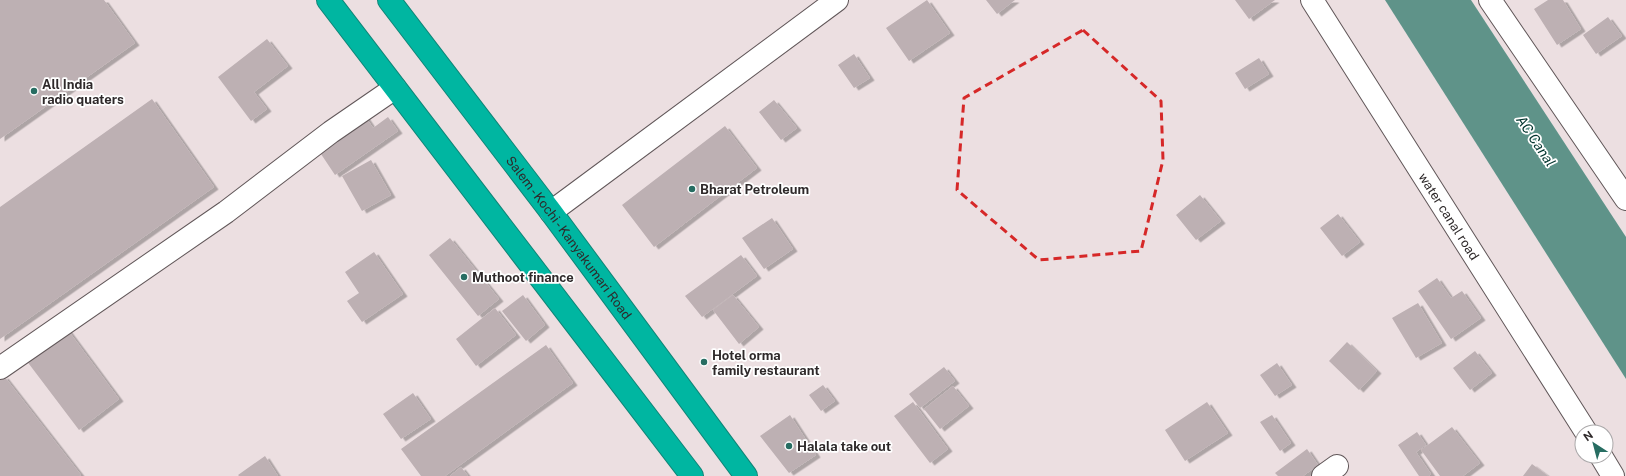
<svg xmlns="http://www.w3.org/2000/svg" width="1626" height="476" font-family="'Public Sans',sans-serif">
<defs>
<filter id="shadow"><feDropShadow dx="4.5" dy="2.5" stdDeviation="0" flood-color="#0004"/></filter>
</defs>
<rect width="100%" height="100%" fill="#ecdfe1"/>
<path fill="#5f9389" d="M1385 0H1471L1626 237V379Z"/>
<path fill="#bdb0b3" filter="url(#shadow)" d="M0 0H104L135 43 0 139Z
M927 0 950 33 909 61 886 28Z
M986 0H1015L997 14Z
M1235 0H1275L1249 19Z
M1548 0H1563L1581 29 1557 45 1534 9Z
M1608 17 1622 36 1596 54 1583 35Z
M267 39 288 66 254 92 267 109 251 121 218 77Z
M854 54 870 78 854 88 838 65Z
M1259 58 1269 74 1245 89 1235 73Z
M152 99 214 187 0 339V207Z
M774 100 797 128 781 140 759 112Z
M365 116 373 128 388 117 398 131 335 175 317 148Z
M725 126 757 168 654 247 622 205Z
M371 160 391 195 362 211 342 176Z
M1200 195 1221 221 1196 240 1176 215Z
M1338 214 1360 242 1342 256 1320 228Z
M772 218 793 249 764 269 742 238Z
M450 238 499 299 478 316 429 255Z
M374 252 403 294 362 322 347 301 359 293 345 272Z
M741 255 757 276 702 317 685 296Z
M1437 278 1451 298 1462 291 1481 318 1451 339 1418 291Z
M523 295 545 325 526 341 502 311Z
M733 295 759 327 739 344 713 310Z
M1418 303 1442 343 1416 358 1392 318Z
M495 308 516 335 476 366 456 339Z
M67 329 119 399 79 430 26 360Z
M1347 342 1377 371 1359 390 1329 361Z
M546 345 573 383 445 476H421L401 449Z
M1475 351 1492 373 1470 390 1453 368Z
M1277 363 1292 385 1275 396 1260 375Z
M944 367 955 381 920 408 909 394Z
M4 376 81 475 79 476H0V379Z
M823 385 835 401 821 411 809 395Z
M953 386 969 406 940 429 924 409Z
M413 393 431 419 401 439 383 414Z
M913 402 948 449 930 463 894 416Z
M1207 402 1228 433 1185 461 1165 430Z
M790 415 816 455 789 473 760 436Z
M1272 415 1291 443 1280 451 1260 422Z
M1452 427 1480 463 1463 476H1440L1421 450Z
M1417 432 1426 445 1416 452 1431 474 1429 476H1419L1398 445Z
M1307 449 1318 465 1303 476H1278L1275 473Z
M265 456 278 476H239L238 475Z
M1532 464 1548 476H1523Z
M461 467 468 476H450Z"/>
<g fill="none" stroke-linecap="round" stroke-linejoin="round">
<g stroke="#615759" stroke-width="24">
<g id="minor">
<path id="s1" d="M1312 0 1586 432"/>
<path d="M1490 0 1626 199"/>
<path d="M551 212 837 0"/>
<path d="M0 368 226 212 331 132 395 88"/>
<path d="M1601 456 1613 476"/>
<path d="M1323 476 1337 466"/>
</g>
</g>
<g stroke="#108577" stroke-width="24">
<g id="highway">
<path d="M328 0 692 476"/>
<path id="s2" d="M389 0 551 212 746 476"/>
</g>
</g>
<use href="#minor" stroke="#fff" stroke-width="22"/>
<use href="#highway" stroke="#00b6a1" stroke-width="22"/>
</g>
<path fill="none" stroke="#d62828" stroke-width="3" stroke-dasharray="8 5" stroke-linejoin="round" d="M1083 30 1161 101 1163 160 1141 251 1039 260 957 190 964 98Z"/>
<g fill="#276d62" stroke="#fff" stroke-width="1.5">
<circle cx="34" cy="91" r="4"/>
<circle cx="692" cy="189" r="4"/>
<circle cx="464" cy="277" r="4"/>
<circle cx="704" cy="362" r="4"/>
<circle cx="789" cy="446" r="4"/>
</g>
<g text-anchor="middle" stroke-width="3.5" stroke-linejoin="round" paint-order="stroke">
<g font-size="13" font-weight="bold" fill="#2e292a" stroke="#fff" text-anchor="start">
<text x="42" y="89">All India<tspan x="42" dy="15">radio quaters</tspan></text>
<text x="700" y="194">Bharat Petroleum</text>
<text x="472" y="282">Muthoot finance</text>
<text x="712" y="360">Hotel orma<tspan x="712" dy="15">family restaurant</tspan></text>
<text x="797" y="451">Halala take out</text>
</g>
<g font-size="13" fill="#2e292a" stroke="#fff">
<text dy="5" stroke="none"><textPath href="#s1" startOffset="256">water canal road</textPath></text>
<text dy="5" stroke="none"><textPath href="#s2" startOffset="298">Salem - Kochi - Kanyakumari Road</textPath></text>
</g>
<g font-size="14" font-style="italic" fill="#00342d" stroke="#fff">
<text transform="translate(1536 141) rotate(56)" y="5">AC Canal</text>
</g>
</g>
<g transform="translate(1594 444) rotate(324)"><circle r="19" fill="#ffffff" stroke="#aba9aa"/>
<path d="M0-3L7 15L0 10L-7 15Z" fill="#276d62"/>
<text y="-6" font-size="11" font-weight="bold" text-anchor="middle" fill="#2e292a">N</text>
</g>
</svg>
